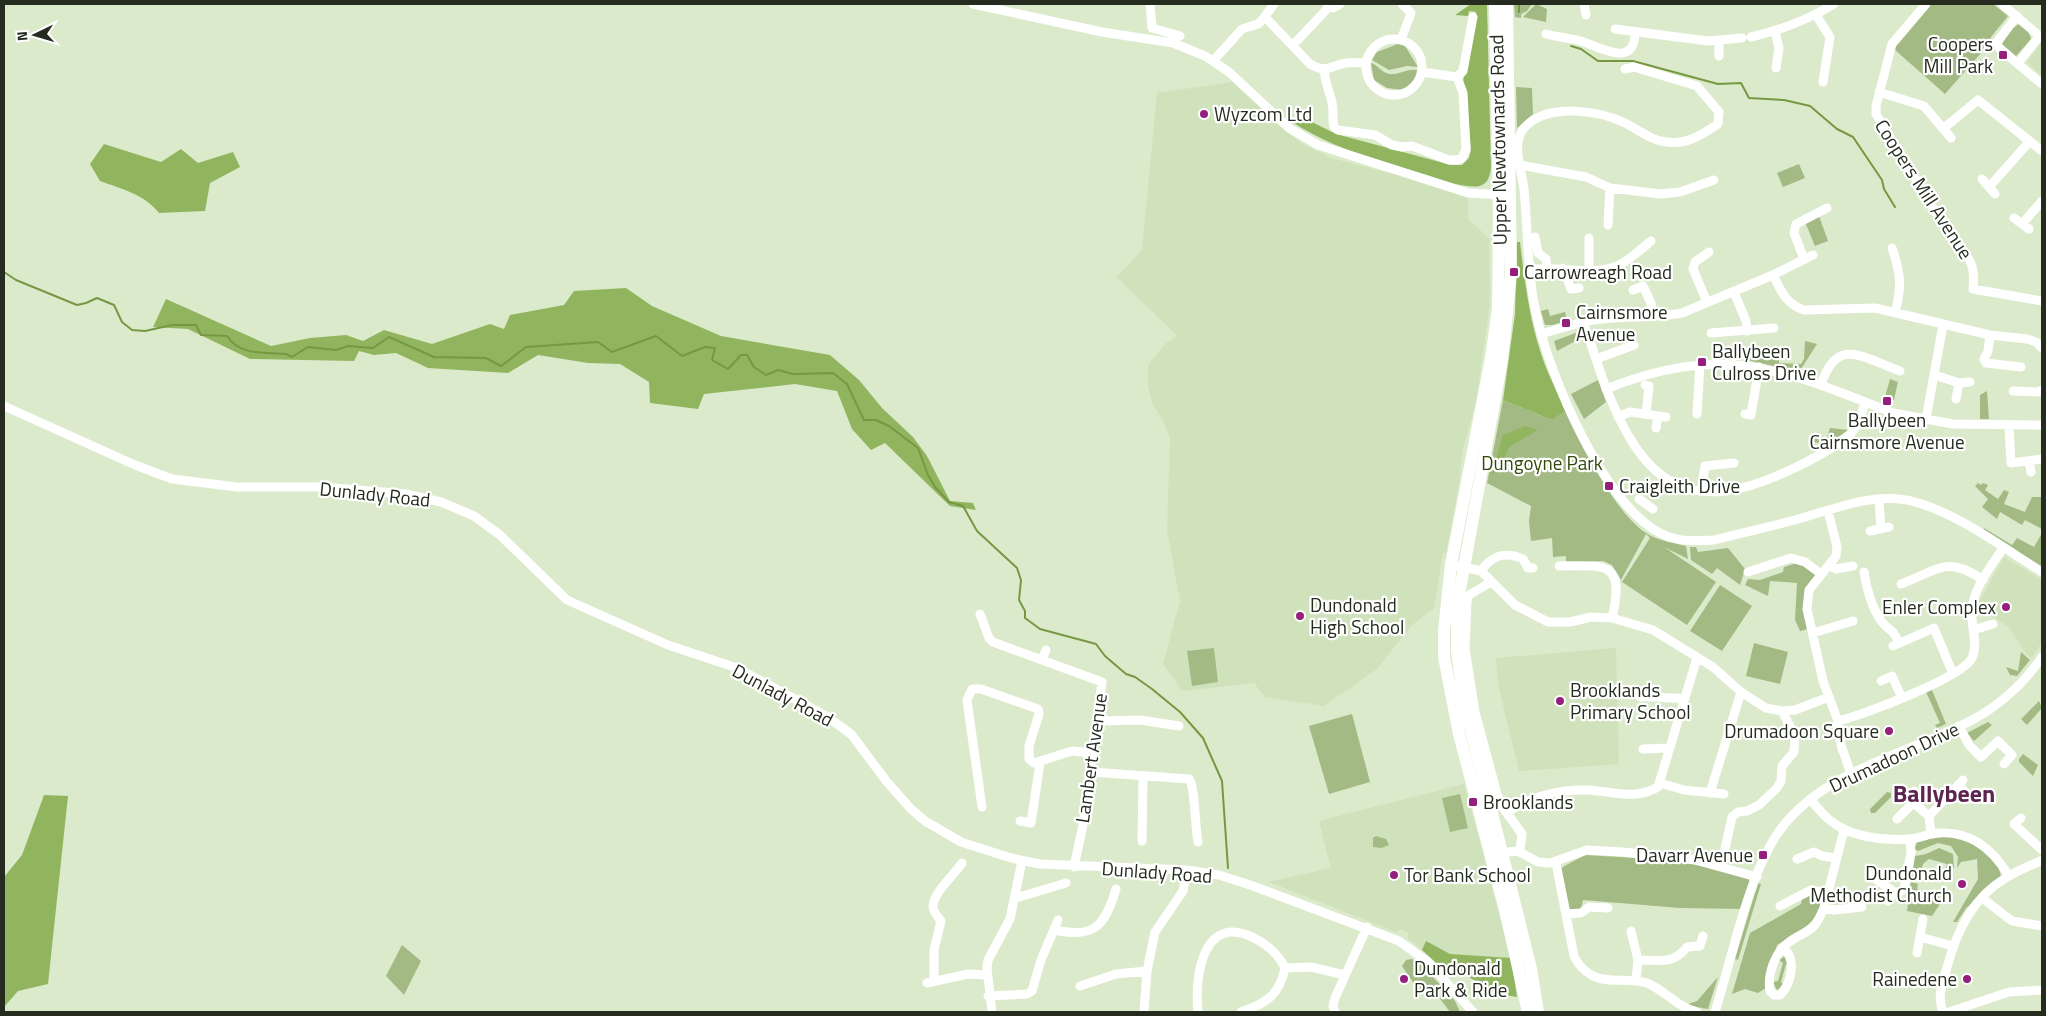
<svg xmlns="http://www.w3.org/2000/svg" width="2046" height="1016" font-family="'Titillium Web',sans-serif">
<rect width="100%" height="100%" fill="#dbeaca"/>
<path fill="#d0e2bb" d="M2042 42V76L2027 62Z
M1232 82 1301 143 1331 158 1468 193V219L1489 238 1490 303 1476 403 1463 448 1459 483 1446 553H1443L1434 608 1412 625 1377 669 1324 706 1265 697 1254 683 1182 691 1163 664 1180 601 1167 530 1170 438 1162 419 1152 403 1148 386V365L1166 343 1177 336 1117 277 1142 250 1157 93Z
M2004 557 2042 580V642L2032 658 2027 655 2009 627 1977 606Z
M1616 648 1619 764 1519 771 1498 684 1496 658Z
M1464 784 1511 958 1437 961 1408 939V933L1401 929 1396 932 1391 930 1269 882 1331 868 1319 821Z"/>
<path fill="#a3ba85" d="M1514 4H1532L1527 11 1521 14V18L1515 17Z
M1536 4 1547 9 1546 22 1523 17Z
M1931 4H1993L2008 16 1991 37 1989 44 1945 94 1895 50 1896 44 1900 42 1902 36Z
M2019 24 2028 31 2031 39 2016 56 2002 44 2013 28Z
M1398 44 1405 46 1418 67 1407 66 1389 70 1372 60 1377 52Z
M1371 63C1378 65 1381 72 1389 74 1400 75 1406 68 1417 70 1416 79 1411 85 1403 90L1387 88 1374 80Z
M1516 87 1532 88 1533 114 1517 128Z
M1799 164 1805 178 1783 187 1777 173Z
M1819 216 1828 241 1815 246 1805 222Z
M1548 309 1550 316 1565 312 1567 321 1552 325H1545L1541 311Z
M1581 331 1583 337 1557 351 1554 341Z
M1805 341 1817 344 1799 372 1747 360 1748 355 1779 356V363L1801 364 1804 359Z
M1890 379 1898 382 1894 400 1885 397Z
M1598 380 1606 402 1584 419 1571 394Z
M1987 391 1989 419H1980V395Z
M1503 400 1552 420 1566 411C1584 447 1614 514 1649 535 1660 541 1674 543 1686 546L1688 559 1664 547 1716 582 1687 625 1622 582 1650 538 1646 534 1621 580 1612 565 1603 561 1566 563V556L1553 557 1552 538 1531 541 1529 521 1531 506 1487 483Z
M1830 428 1848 430 1828 444 1814 442 1815 435 1827 438Z
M1978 483 1981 485 1983 483 1988 485 1985 490 1998 499 2004 490 2009 492 2004 504 2025 512 2032 497H2042V529L2025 520 2022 525 2000 512 1997 519 1982 507 1988 499 1975 486Z
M1984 528 2012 545 2017 538 2034 547 2042 533V567L1982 531Z
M1690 547H1696L1698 552 1728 548 1745 569 1740 585 1717 568 1712 574 1691 560Z
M1800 562 1815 573V577L1804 597 1808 629 1800 631 1795 620 1797 583 1770 581 1768 596 1745 585 1748 579 1760 580 1783 572 1784 567Z
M1720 585 1752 606 1722 651 1690 631Z
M1754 643 1788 652 1780 684 1746 676Z
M1214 648 1218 682 1192 686 1187 651Z
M2021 652 2030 660 2017 676 2010 675 2006 667 2018 671Z
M1932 690 1946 724 1937 728 1935 725 1940 723 1926 692Z
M2039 701 2042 708 2027 725 2021 719Z
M1352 714 1370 782 1329 794 1309 726Z
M1988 722 1992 725 1974 741 1967 733Z
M2023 754 2038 765 2033 776 2019 762V759Z
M1887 792 1891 793V797L1875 813H1871L1870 809Z
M1460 794 1468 828 1450 832 1442 798Z
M1376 836 1386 839 1389 845 1381 848 1373 847V838Z
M1946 836C1968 841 1998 851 2001 877L1966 908 1957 922H1953L1978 879 1977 859 1961 862 1957 868 1958 857 1951 846 1938 843 1918 851 1914 849 1918 841Z
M1939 848 1953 854 1954 868H1946L1947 864 1929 859 1923 864 1919 878H1912L1915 856 1926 854Z
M1585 855 1686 861 1748 879 1750 881 1744 909 1680 908 1583 900 1581 910H1570L1561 868Z
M1911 882 1918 884 1917 889 1939 896 1938 903 1940 904 1932 916 1907 911Z
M1758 883 1761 884 1738 960 1735 959Z
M1810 893 1818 895 1820 898C1823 922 1794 934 1777 945L1767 977 1766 988 1758 993 1745 989 1732 994 1750 933 1801 904 1803 896Z
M402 945 421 961 404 995 386 976Z
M1785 956 1791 964H1786L1781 982 1785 986 1777 990 1773 982 1778 981 1783 963 1779 960Z
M1412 959 1419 962 1455 1001 1460 1012H1450L1431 987 1421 994 1402 966 1406 960Z
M1718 977 1708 1009 1685 1005 1697 1001Z"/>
<path fill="#91b55f" d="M1471 4H1487L1491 168C1488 192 1474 187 1455 184 1401 166 1341 154 1292 122L1300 116 1336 134 1451 165H1462L1469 158 1471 150 1466 90 1463 82 1476 12 1469 11 1468 16 1455 15Z
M104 144 161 162 181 149 198 163 233 152 240 167 210 183 205 211 159 213C144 194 122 189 100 181L90 164Z
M1517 242H1520C1525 284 1530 325 1545 365 1551 380 1559 396 1566 411L1552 420 1503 400 1515 314Z
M626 288 652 306 721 336 830 355 859 380 882 408 913 437 927 456 950 501 973 503 976 510 950 506 885 443 871 450 852 429 837 391 795 384 704 394 698 409 650 403 649 382 620 364 588 363 538 355 508 373 428 368 396 353 374 355 359 351 354 361 250 359 188 329 153 327 166 299 271 346 310 338 346 335 363 341 384 330 432 344 490 324 504 329 510 315 564 305 574 291Z
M1525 426 1538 430 1509 447 1503 463 1491 476 1503 435Z
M44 795 68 796 48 984 18 991 4 1007V877L22 855Z
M1426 941 1450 954 1511 958 1517 997 1494 993 1455 968 1444 970 1422 950Z"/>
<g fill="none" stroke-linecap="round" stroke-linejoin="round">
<path stroke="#769842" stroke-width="2" d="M1519 4V12
M1571 46 1581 49 1598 61H1633L1718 84 1741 83 1749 98 1784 100 1810 106 1837 129 1853 137 1882 180 1884 189 1895 207
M4 272 16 280 77 305 86 303 97 298 114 305 122 322 132 330 145 331 172 325H196L201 335 227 336C240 356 264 352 286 354L292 357 308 347 336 350 348 346 373 348 389 337 434 357 486 358 501 366 526 347 598 342 612 352 656 336 682 356 705 347 715 348 712 360 728 369 741 355H747L754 367 766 375 778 370 793 374 833 373 847 384 864 420H876L889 426 918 448 928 475 935 487 949 502 963 506 977 531 1017 568 1021 580 1019 600 1025 611V618L1040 629 1096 644 1105 656 1126 674 1135 677 1152 689 1180 712 1203 738 1222 781 1228 868"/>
<path stroke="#fff" stroke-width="9" d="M973 4 1102 32 1173 43 1205 56 1229 72 1289 128 1318 145 1468 193 1504 195
M1150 4 1152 28 1180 36
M1327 4 1333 8 1340 4
M1584 4 1586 15
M1926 4 1892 44 1876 106V114L1957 247C1973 259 1975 270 1973 289L2042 301
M2002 4 2037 34 2038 38 2018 63
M1816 15 1830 37 1823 82
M2017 16 1996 43 2000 49 2042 84
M1265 17 1310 64C1328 74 1329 66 1346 63 1352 62 1360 63 1366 63
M1615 29 1708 41 1742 38
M1775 31 1779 48 1776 68
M1546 34C1557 37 1569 38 1581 41 1600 47 1634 69 1635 33
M1751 37C1781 30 1808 20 1834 4
M1366 67a28 28 0 1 1 56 0a28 28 0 1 1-56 0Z
M1401 40 1411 13 1402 4
M1293 45 1329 7
M1719 56V42
M1213 61 1242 29 1258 24 1263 19 1274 4
M1625 69 1634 67 1697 86 1719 112 1718 124C1702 135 1686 145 1666 142 1650 140 1639 130 1625 123 1598 110 1548 103 1525 127 1510 143 1522 170 1524 189 1528 230 1527 272 1536 313 1548 372 1604 507 1662 534 1678 542 1696 541 1714 540 1741 533 1768 527 1795 520 1834 509 1875 491 1915 502 1957 513 2005 549 2042 572
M1324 70C1325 82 1329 91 1332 102 1334 111 1332 119 1334 127L1338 130 1375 135 1392 145 1402 147 1412 146 1449 160H1457L1462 158 1466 149 1463 93 1457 77 1422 72
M1457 77 1463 71 1473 17
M1879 92 1924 106 1951 138
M1943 129 1978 100 2042 151
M1520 165 1586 177 1610 188 1661 194 1680 192 1714 180
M1982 179 1995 194
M1989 187 2030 141
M2014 218 2029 229
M2022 224 2042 201
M1608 225 1610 188
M1535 237 1538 253 1546 259 1547 268
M1892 248C1901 274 1902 286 1895 313
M1804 259 1794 233 1796 224 1827 208
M1563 268 1571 289 1579 288
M1589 269V238
M1529 270C1557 265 1596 277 1619 265 1631 259 1641 249 1651 241
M1773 275C1781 291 1786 304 1804 310L1875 308 1990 335 2027 339 2036 342 2042 348
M1633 290 1643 286 1651 303 1652 316
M1734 292 1746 321 1747 331
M1707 302 1693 269 1695 262 1709 252
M1583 322C1616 315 1649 319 1682 313L1773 275 1813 255
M1711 333 1774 328
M1541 334 1583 322C1592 344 1598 368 1607 390 1645 487 1691 517 1790 470 1806 463 1844 443 1854 430 1860 422 1862 411 1865 402
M1990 335 1988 351 1984 359 1986 363 2021 367
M1596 359 1634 345
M1935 375 1959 383
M1645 385 1649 386 1646 414
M1821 385C1837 335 1863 358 1900 371
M1606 389C1724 342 1782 369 1893 413L1953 424 2042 425
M2013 391 2038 392 2042 390
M1956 399 1959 383 1970 382
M4 406 135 465 172 479 237 487H321L406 494 441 502 474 516 500 535 567 600 668 645 737 668 826 716 851 734 887 782 911 809 925 821 961 842 1011 858 1040 864 1187 870 1219 875 1253 886 1399 941 1428 962 1473 1012
M1697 414 1700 364
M1745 414 1751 415 1759 367
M1618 417 1630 412 1666 417
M1926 419 1943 325
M2009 427 2011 463 2042 459
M1656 428 1658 416
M2029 462 2031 472
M1701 491 1705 466 1734 463
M1639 499 1653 509
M1879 499 1881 529
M1828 511 1837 547 1836 556 1809 590 1807 609 1823 681 1838 721 1841 745 1851 774
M1870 531 1889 527
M1829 565 1836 569 1853 566
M1458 566 1481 571 1515 605 1548 622H1570L1591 617 1612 618 1653 630 1713 667 1741 692 1766 708 1782 711 1795 710 1829 697
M1559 566C1608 565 1625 562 1612 618
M1481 571C1491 556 1506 551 1523 559L1528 568H1533
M1748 572 1791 558 1805 562 1821 574
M1864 572C1866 587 1872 609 1882 622 1889 631 1893 628 1899 643
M1491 582 1469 595 1467 601 1465 649 1475 712 1497 794 1504 809 1522 834 1520 851
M1901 584C1938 570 1947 555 1983 580
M980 614 989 638 993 642 1102 682 1083 825 1074 867
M1973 630 1993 624
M1813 633 1853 621
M1893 646 1934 628 1953 674
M1042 660 1046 650
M1881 681 1892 676 1902 698
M1640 697C1656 696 1670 699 1685 698
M1097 721 1140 720 1179 726
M1838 721C1861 716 1963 677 1972 658 1979 643 1970 626 1972 609 1974 587 1991 567 2003 548
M1959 726 1969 745 1981 757 1998 741 2012 755 2004 764
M1643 749 1670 748
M1091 772 1189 779C1195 785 1195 829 1198 842
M1660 783 1684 790 1724 794
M1958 785 1967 794
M1914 791 1908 798 1929 816 1931 834
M1710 793 1741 692
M1810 799C1817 807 1823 815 1831 821 1850 837 1884 841 1908 839 1916 839 1923 836 1931 834 1967 828 1991 846 2009 876
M982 807 967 700 972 689H981L1038 709 1039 714 1029 746V759L1034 763 1072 751 1093 753
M1507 813C1528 797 1561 789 1587 790 1613 791 1633 801 1658 787L1697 658
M1929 816 1963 780
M2021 818 2014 824 2042 850
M1897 819 1913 803
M1020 821 1031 823 1040 763
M1142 841 1143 776
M1498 853 1518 851 1538 862 1550 863 1587 850 1623 852 1695 860 1757 877
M1797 859 1814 852 1822 856 1836 858
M1556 863 1574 956C1578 965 1584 971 1593 976 1609 984 1629 977 1647 983 1666 991 1677 1007 1697 1012
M1721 867 1732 817 1738 812 1747 811 1759 805 1777 788 1781 781 1782 766 1794 752 1795 736 1782 711
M1870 875 1894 892H1900L1904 889 1911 852 1910 839
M1016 898 1066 883
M1982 898 2012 921 2042 926
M1888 901 1894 892
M1780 906 1811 890 1826 893
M1824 908 1834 910 1862 907
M1566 914 1581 913 1589 907 1608 908
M1055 930C1094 939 1105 926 1116 889
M1631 931 1638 960
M1920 937 1953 946
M1784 949C1797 960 1791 984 1780 995H1774L1770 991C1767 974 1775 953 1788 943 1796 936 1808 933 1815 925 1819 920 1821 914 1824 908L1844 830
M1917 953 1923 919
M1285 968 1311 967 1345 975
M1636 980 1638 960C1660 960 1673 965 1687 947L1700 946 1703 936
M934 981V950L941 921C938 917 933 912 933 907 932 894 955 874 962 863
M927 983 968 974 986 975
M1080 986 1116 974 1147 971
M988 996 1027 994 1032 991 1041 960 1058 920
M992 1012 987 968 988 960 1010 919 1022 861
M1144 1012 1147 971 1155 932 1183 891 1187 870
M1198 1012C1194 974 1204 911 1256 939 1269 946 1279 955 1285 968 1280 995 1265 1004 1241 1012
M1335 1012 1333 1006 1335 998 1367 927
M1715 1012C1732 959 1748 874 1780 830 1825 769 1909 754 1972 720 2000 705 2024 683 2042 657
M1943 1012C1937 998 1942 985 1946 971 1955 935 1971 899 2004 879 2016 871 2030 866 2042 860
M1949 1012 2009 992 2042 990"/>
<path stroke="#fff" stroke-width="12" d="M1495 4 1499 214 1498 308 1491 358 1451 565 1444 630V657L1459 734 1505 910 1528 1012
M1507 4 1511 274 1502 360 1457 606V651L1464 703 1516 908 1531 969 1538 1012"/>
</g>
<g fill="#941f7d" stroke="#fff" stroke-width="2">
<rect x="1998" y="50" width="10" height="10" rx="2.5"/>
<circle cx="1204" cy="114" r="5"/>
<rect x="1509" y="267" width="10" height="10" rx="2.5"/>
<rect x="1561" y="318" width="10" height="10" rx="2.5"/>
<rect x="1697" y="357" width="10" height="10" rx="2.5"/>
<rect x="1882" y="396" width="10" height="10" rx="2.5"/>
<rect x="1604" y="481" width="10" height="10" rx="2.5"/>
<circle cx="2006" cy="607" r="5"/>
<circle cx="1300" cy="616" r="5"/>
<circle cx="1560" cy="701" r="5"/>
<circle cx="1889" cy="731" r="5"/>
<rect x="1468" y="797" width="10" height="10" rx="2.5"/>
<rect x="1758" y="850" width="10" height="10" rx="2.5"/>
<circle cx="1394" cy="875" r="5"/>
<circle cx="1962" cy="884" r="5"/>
<circle cx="1404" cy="979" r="5"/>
<circle cx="1967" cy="979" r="5"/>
</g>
<g text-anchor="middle" stroke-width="4.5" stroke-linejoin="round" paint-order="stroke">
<g font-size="19" fill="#252b1f" stroke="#fff" text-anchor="start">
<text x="1993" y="51" text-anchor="end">Coopers<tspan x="1993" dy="22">Mill Park</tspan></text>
<text x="1214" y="121">Wyzcom Ltd</text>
<text x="1524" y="279">Carrowreagh Road</text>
<text x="1576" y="319">Cairnsmore<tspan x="1576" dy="22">Avenue</tspan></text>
<text x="1712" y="358">Ballybeen<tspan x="1712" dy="22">Culross Drive</tspan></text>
<text x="1887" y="427" text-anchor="middle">Ballybeen<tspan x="1887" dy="22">Cairnsmore Avenue</tspan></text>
<text x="1619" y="493">Craigleith Drive</text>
<text x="1310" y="612">Dundonald<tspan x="1310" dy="22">High School</tspan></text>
<text x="1996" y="614" text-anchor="end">Enler Complex</text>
<text x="1570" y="697">Brooklands<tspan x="1570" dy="22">Primary School</tspan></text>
<text x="1879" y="738" text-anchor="end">Drumadoon Square</text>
<text x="1483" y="809">Brooklands</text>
<text x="1753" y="862" text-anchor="end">Davarr Avenue</text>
<text x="1952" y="880" text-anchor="end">Dundonald<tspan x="1952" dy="22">Methodist Church</tspan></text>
<text x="1404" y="882">Tor Bank School</text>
<text x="1414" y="975">Dundonald<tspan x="1414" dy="22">Park &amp; Ride</tspan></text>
<text x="1957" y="986" text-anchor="end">Rainedene</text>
</g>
<g font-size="19" fill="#252b1f" stroke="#fff">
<text transform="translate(1498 140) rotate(-91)" y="7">Upper Newtownards Road</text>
<text transform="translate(1924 189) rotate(57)" y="7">Coopers Mill Avenue</text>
<text transform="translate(375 494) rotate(6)" y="7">Dunlady Road</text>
<text transform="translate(783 695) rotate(28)" y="7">Dunlady Road</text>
<text transform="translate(1894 757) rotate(-25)" y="7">Drumadoon Drive</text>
<text transform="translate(1091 758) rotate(-82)" y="7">Lambert Avenue</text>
<text transform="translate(1157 872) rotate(4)" y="7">Dunlady Road</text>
</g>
<g font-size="19" fill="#344a0a" stroke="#fff">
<text x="1542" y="470">Dungoyne Park</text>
</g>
<g font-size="24" font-weight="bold" fill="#5c244f" stroke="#fff">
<text x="1944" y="802">Ballybeen</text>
</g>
</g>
<rect width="2046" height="1016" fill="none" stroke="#252b1f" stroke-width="10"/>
<g transform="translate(35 35) rotate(265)" stroke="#ffffff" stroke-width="4" paint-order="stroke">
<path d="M0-4L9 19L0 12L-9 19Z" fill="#252b1f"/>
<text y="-8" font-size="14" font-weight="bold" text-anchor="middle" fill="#252b1f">N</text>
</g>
</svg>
